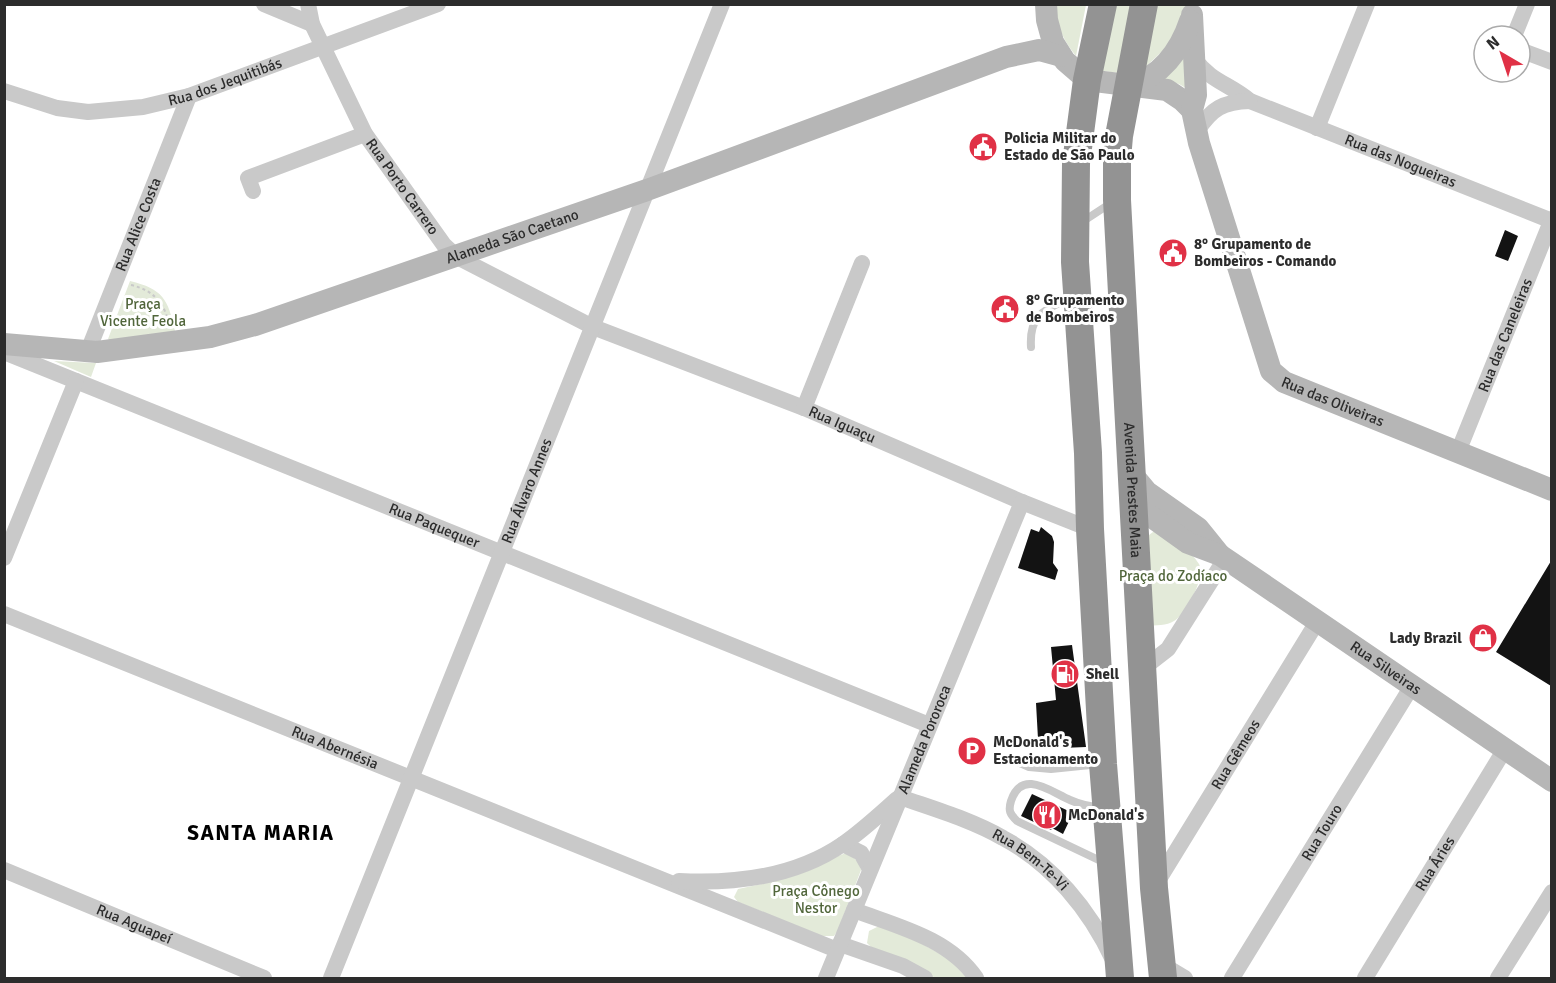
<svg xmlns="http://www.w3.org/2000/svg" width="1556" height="983" font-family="Signika,sans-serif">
<rect width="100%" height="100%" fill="#fff"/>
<path fill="#e3ead9" d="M1057 5H1086L1076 56C1065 42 1054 24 1057 5Z
M1111 5H1132L1118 73 1097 70Z
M1154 5H1186L1171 43 1140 72Z
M1185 53 1194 93 1179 84 1165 80 1164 77Z
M130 281C163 289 168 299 175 331L111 341 108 339Z
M54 361 94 363H96L91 377Z
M1153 532H1159C1172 541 1191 550 1199 564 1206 577 1186 614 1174 621 1167 626 1155 625 1147 626L1149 535Z
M846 853C853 856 860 862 861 870L838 930 834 936H822L738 902 734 897 738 889 767 883Z
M879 926 919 942 949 959 967 978H935L928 973 871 947 867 943 869 931Z"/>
<path fill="#131313" d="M1505 230 1518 236 1508 261 1495 256Z
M1041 527 1052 536 1054 542 1053 563 1058 570 1055 580 1018 568 1031 529 1039 532Z
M1551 561V686L1496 652Z
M1072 645 1086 747 1061 748 1062 736 1038 739 1036 703 1056 700 1051 647Z
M1032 794 1073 813 1063 834 1052 828 1051 830 1021 816Z"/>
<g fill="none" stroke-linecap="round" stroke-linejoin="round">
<path stroke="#c9c9c9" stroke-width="2" stroke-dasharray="3 3" stroke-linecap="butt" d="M131 285C153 290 165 303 169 325"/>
<path stroke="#c9c9c9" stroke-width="8" d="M1082 222 1111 203
M1031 347C1029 314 1044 311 1071 297
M1008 758 1029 767 1051 769 1100 764
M1103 808C1091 807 1081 805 1070 800 1051 792 1022 768 1011 801 1008 811 1010 814 1017 821L1105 863"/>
<g stroke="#c9c9c9" stroke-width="16">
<path d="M264 4 312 24"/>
<path id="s1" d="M308 4 312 24 365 134 444 245 457 257 593 327 804 408 1022 502 1090 529"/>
<path d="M1514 36 1527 4"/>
<path d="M1520 50 1552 62"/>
<path id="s2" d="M1195 60C1212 82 1230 84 1250 101L1552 221"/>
<path id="s3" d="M4 91 57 108 88 112 143 107 189 96 438 4"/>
<path d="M1317 128 1367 4"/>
<path d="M1197 131C1212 108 1223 102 1250 101"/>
<path d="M253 191 248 178 365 134"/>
<path id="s4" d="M88 351 189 96"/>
<path id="s5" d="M4 352 929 725"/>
<path d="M804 408 862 263"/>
<path id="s6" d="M1458 452 1552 219"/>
<path d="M4 558 76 381"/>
<path id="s7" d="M4 614 837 950"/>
<path d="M1141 670 1168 649 1225 559"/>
<path id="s8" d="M900 797C934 809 972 820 1003 838 1052 864 1090 910 1113 960"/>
<path d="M843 844 861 853 870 869"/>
<path id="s9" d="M4 870 264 978"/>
<path d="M679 881C736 884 795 877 843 844 862 831 880 814 897 799"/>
<path id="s10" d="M1156 884 1317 622"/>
<path d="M854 910C896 926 949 938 976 978"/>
<path d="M840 944 903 966 925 978"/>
<path d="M1160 963 1185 978"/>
<path id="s11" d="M331 978 722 4"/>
<path id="s12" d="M826 978 1022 502"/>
<path id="s13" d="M1232 978 1412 686"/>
<path id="s14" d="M1365 978 1505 749"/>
<path d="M1498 978 1552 892"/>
</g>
<g stroke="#b6b6b6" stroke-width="22">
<path d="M1046 4 1047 20 1053 42 1065 61 1087 80 1167 90 1182 100 1192 110"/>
<path id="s15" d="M1192 15 1196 95 1192 110 1199 143 1271 371 1284 382 1552 490"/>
<path d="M1130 86C1161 76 1180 51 1190 21"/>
<path id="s16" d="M4 344 97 352 210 337 255 325 647 190 1006 57 1039 50 1061 56"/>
<path d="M1132 474 1147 492 1198 528 1219 554"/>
<path id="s17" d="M1135 505 1188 543 1220 555 1552 781"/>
</g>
<g stroke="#939393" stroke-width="28">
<path d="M1103 4 1087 80 1076 163 1075 262 1088 453 1090 529 1103 764 1120 978"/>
<path id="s18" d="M1144 4 1119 136 1117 159V200L1154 888 1163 978"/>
</g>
</g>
<defs>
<g id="civic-disc" transform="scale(1.5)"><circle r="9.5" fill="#e03146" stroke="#fff"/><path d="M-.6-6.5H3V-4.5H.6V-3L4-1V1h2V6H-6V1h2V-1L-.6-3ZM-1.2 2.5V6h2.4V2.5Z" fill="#fff"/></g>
<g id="shop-disc" transform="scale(1.5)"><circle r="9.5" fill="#e03146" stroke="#fff"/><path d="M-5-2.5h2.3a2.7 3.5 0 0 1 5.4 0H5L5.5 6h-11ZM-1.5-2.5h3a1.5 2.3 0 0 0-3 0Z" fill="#fff"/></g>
<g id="fuel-disc" transform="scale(1.5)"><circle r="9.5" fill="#e03146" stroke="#fff"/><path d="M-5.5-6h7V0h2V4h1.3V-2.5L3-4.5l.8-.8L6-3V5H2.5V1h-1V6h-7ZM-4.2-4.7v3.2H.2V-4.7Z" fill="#fff"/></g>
<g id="parking-disc" transform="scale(1.5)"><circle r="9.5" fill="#e03146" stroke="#fff"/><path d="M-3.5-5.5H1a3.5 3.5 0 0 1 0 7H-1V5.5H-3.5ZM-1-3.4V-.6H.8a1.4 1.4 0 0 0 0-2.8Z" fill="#fff"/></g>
<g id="restaurant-disc" transform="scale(1.5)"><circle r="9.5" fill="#e03146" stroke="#fff"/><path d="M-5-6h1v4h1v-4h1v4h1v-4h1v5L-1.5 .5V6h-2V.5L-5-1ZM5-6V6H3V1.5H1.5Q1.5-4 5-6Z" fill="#fff"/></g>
</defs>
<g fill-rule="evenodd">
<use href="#civic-disc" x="983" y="147"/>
<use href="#civic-disc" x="1173" y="253"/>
<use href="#civic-disc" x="1005" y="309"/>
<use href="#shop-disc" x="1483" y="638"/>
<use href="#fuel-disc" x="1065" y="674"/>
<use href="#parking-disc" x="972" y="751"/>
<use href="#restaurant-disc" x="1047" y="815"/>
</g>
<g text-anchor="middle" stroke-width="6" stroke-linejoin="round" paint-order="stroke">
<g font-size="15" fill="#2c2c2c" stroke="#fff">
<text dy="5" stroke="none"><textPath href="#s3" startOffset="228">Rua dos Jequitibás</textPath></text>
<text dy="5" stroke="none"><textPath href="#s2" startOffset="231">Rua das Nogueiras</textPath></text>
<text dy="5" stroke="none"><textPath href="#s1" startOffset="207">Rua Porto Carrero</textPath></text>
<text dy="5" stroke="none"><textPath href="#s4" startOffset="136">Rua Alice Costa</textPath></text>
<text dy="5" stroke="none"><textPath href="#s16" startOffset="526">Alameda São Caetano</textPath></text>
<text dy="5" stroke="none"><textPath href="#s6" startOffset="126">Rua das Caneleiras</textPath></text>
<text dy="5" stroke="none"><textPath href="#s15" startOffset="438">Rua das Oliveiras</textPath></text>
<text dy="5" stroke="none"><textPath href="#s1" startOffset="717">Rua Iguaçu</textPath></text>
<text dy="5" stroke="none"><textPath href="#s18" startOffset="489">Avenida Prestes Maia</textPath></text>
<text dy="5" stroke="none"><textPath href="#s11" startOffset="525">Rua Álvaro Annes</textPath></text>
<text dy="5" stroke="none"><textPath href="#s5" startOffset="464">Rua Paquequer</textPath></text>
<text dy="5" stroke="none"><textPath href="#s17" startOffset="300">Rua Silveiras</textPath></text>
<text dy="5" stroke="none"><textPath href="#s12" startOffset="258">Alameda Pororoca</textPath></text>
<text dy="5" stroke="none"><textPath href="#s7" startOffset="357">Rua Abernésia</textPath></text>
<text dy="5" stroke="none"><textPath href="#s10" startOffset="152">Rua Gêmeos</textPath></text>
<text dy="5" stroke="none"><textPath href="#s13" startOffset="171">Rua Touro</textPath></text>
<text dy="5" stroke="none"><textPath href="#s8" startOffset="146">Rua Bem-Te-Vi</textPath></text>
<text dy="5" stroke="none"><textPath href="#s14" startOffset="134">Rua Áries</textPath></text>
<text dy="5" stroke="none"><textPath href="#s9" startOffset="141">Rua Aguapeí</textPath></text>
</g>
<g font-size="15" font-weight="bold" fill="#2c2c2c" stroke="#fff" text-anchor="start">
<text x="1004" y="143">Policia Militar do<tspan x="1004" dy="17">Estado de São Paulo</tspan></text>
<text x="1194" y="249">8° Grupamento de<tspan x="1194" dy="17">Bombeiros - Comando</tspan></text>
<text x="1026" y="305">8° Grupamento<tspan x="1026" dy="17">de Bombeiros</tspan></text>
<text x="1462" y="643" text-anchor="end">Lady Brazil</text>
<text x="1086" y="679">Shell</text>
<text x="993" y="747">McDonald's<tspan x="993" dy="17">Estacionamento</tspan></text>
<text x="1068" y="820">McDonald's</text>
</g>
<g font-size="15" fill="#51663b" stroke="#fff">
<text x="143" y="309">Praça<tspan x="143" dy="17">Vicente Feola</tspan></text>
<text x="1173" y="581">Praça do Zodíaco</text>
<text x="816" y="896">Praça Cônego<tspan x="816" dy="17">Nestor</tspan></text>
</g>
<g font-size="21" font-weight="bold" letter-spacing="1.5" fill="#000" stroke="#fff">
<text x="261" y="840">SANTA MARIA</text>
</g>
</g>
<rect width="1556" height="983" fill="none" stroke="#2c2c2c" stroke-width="12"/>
<g transform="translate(1502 54) rotate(321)"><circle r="28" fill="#ffffff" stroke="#ababab" stroke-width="1.5"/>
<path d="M0-4.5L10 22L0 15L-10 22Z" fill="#e03146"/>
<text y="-9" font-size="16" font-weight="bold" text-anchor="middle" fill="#2c2c2c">N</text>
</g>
</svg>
